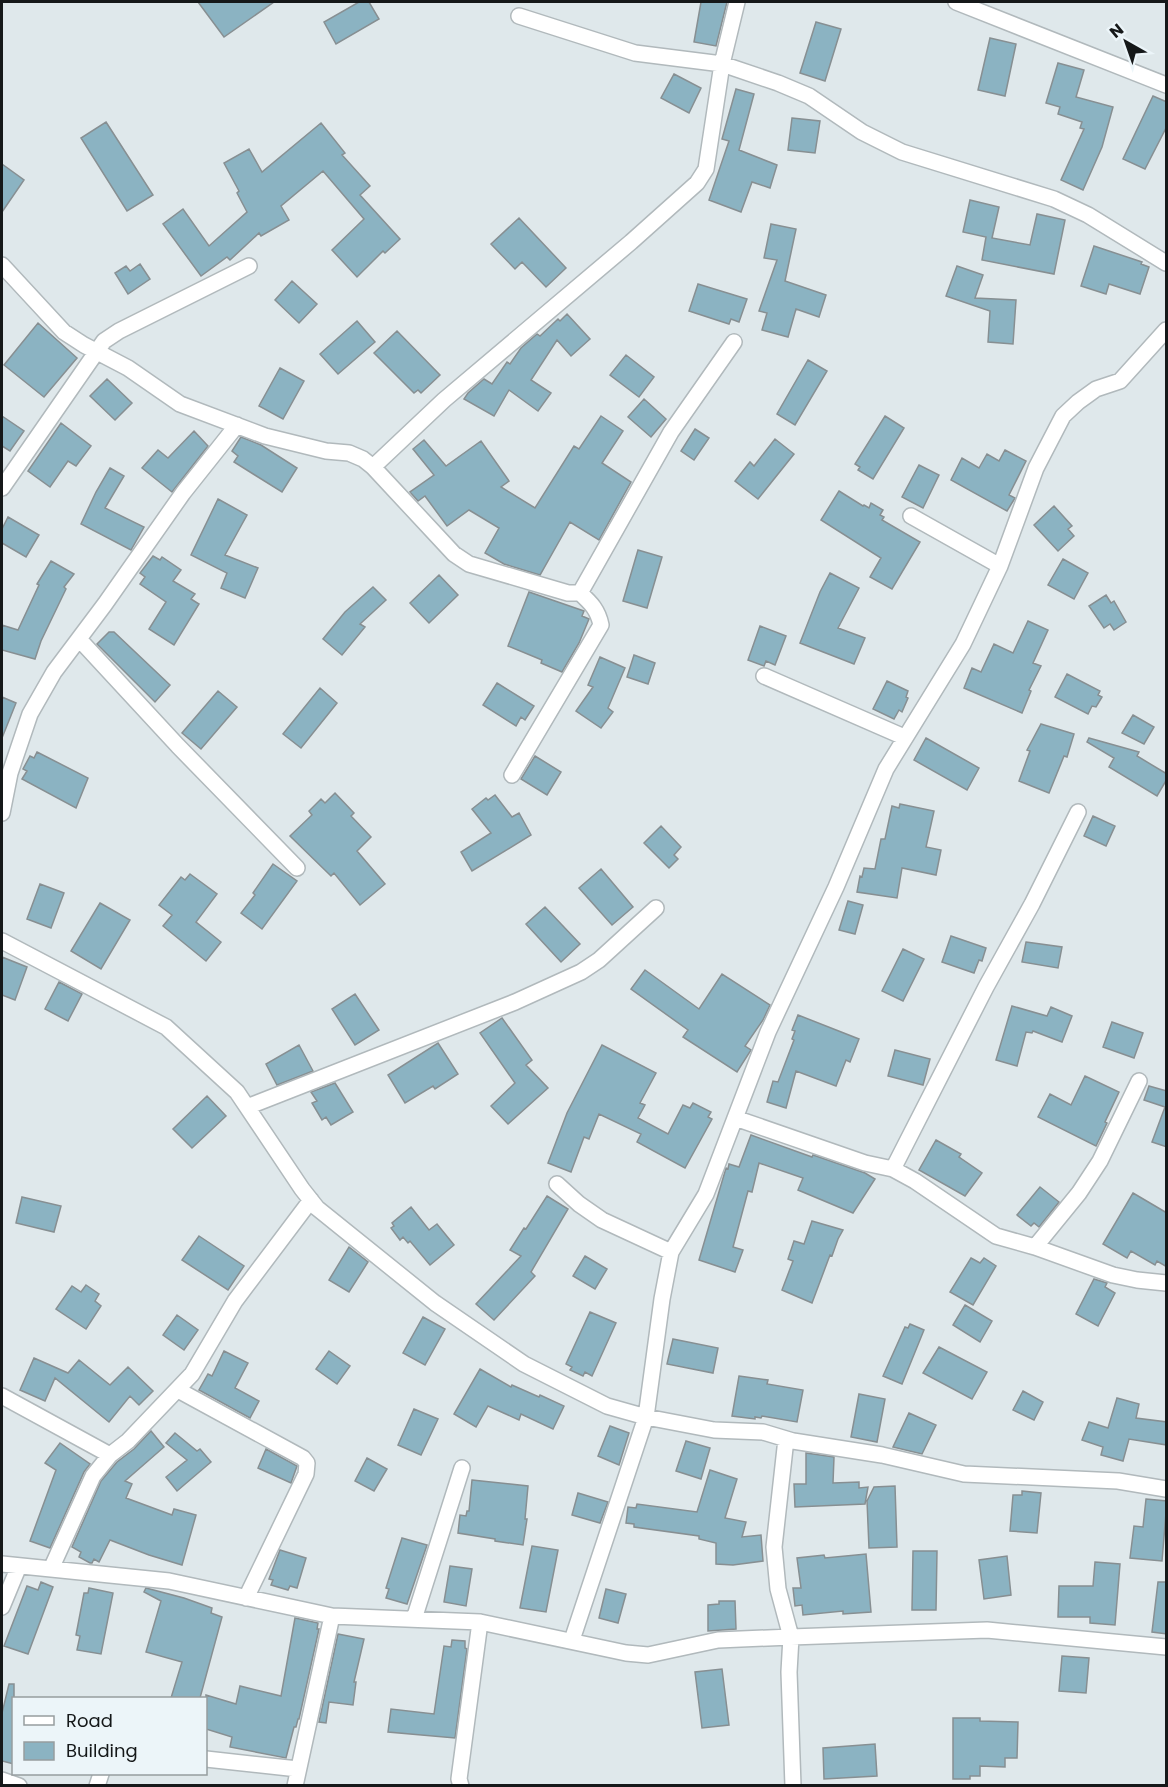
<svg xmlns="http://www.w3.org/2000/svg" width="1168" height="1787" font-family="Poppins,sans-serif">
<rect width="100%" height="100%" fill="#dfe8eb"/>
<path fill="#8bb3c2" stroke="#878f92" stroke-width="1.5" d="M198 2H274L224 37Z
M359 2H369L379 19 336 44 324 22Z
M701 2H727L716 46 694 42Z
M816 22 841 29 825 81 800 73Z
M990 38 1016 44 1005 96 978 90Z
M1058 63 1084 70 1076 97 1113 107 1102 147 1083 190 1061 180 1084 129 1080 128 1082 122 1058 114 1060 107 1046 103Z
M674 74 701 88 689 113 661 98Z
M736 89 754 94 739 150 777 165 770 188 752 182 741 212 709 200 729 141 722 139Z
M1153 96 1167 102V126L1145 169 1123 159Z
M792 118 820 121 815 153 788 150Z
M106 122 153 195 127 211 81 138Z
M321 123 345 153 342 155 370 186 360 195 400 239 385 253 383 251 357 277 332 250 364 219 323 171 281 206 289 220 261 236 259 233 230 260 227 257 201 276 163 224 183 209 209 246 247 212 237 193 239 191 224 163 249 149 262 172Z
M2 164 24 180 2 212Z
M970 200 999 207 992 238 1030 245 1037 214 1065 220 1054 274 982 260 986 237 963 232Z
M519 218 566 268 546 287 522 262 515 269 491 244Z
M771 224 796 229 785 281 826 295 819 317 796 309 788 337 762 330 767 313 759 311 777 260 764 258Z
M1094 246 1142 262 1141 264 1149 267 1140 294 1109 284 1106 294 1081 286Z
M140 264 150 279 128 294 115 273 126 266 130 271Z
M957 266 983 275 975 298 1016 300 1013 344 988 342 990 311 946 296Z
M292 281 317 304 299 323 275 300Z
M698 284 747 299 739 322 731 319 729 324 689 311Z
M567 314 590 339 571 356 557 340 531 380 551 393 538 411 509 390 494 416 464 399 468 393 484 379 492 384 507 362 510 364 521 348 537 334 540 336 558 319 560 321Z
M357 321 375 342 338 374 320 354Z
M38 323 77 358 44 397 4 365Z
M397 331 440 375 421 393 418 390 414 393 374 353Z
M626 355 654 377 639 397 610 375Z
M808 360 827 371 795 425 777 414Z
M280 368 304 381 283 419 259 406Z
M107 379 132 403 115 420 90 396Z
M644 399 666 419 651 437 628 417Z
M2 416 24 431 10 451 2 446Z
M601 416 623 431 602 463 631 482 599 540 570 522 540 575 504 564 485 553 499 528 469 510 447 526 425 496 418 501 410 492 434 475 413 449 424 440 446 466 481 441 509 481 501 487 535 508 574 446 579 449Z
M885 416 904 428 873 479 858 470 860 467 855 464Z
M61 423 91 446 76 466 68 461 50 487 28 471Z
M695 429 709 438 694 460 681 451Z
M194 431 208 446 172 492 142 468 158 450 168 458Z
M241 437 261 445 297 468 282 492 234 462 238 456 232 451Z
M775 439 794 454 758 499 735 481 750 462 754 466Z
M1005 450 1026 461 1009 495 1015 498 1007 511 951 480 962 458 979 468 987 454 999 461Z
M919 465 939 475 923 508 902 497Z
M110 468 124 476 105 508 144 527 131 550 81 524 96 492Z
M839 491 863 506 864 505 869 508 871 503 883 510 880 515 884 517 882 520 920 542 892 589 870 577 881 558 821 520Z
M218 499 247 515 225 555 258 568 245 598 221 588 227 573 191 555Z
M1054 506 1072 526 1068 529 1074 536 1058 551 1034 525Z
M8 517 39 535 26 557 2 543V529Z
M638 550 662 557 647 608 623 601Z
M153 556 160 560 162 557 181 570 173 581 195 594 191 599 199 604 174 645 149 629 166 602 140 584 145 577 140 573Z
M1063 559 1088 573 1074 599 1048 585Z
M51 561 74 574 64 587 66 589 41 641 35 659 2 650V625L18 630 39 585 37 584Z
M830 573 859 588 838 628 865 638 854 664 800 643 820 592Z
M439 575 458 595 429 623 410 603Z
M373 587 386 600 360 624 365 627 342 655 323 639 345 612Z
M529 592 584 611 582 616 589 619 579 643 562 672 541 663 542 660 508 646Z
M1106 595 1111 603 1114 601 1126 622 1114 630 1110 624 1104 628 1089 606Z
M1028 621 1048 630 1033 663 1041 666 1029 690 1031 691 1022 713 964 688 972 668 981 672 994 644 1013 653Z
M760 626 786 636 775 665 766 661 764 666 748 660Z
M109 632H114L170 685 155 702 97 644Z
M634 655 655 663 648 684 627 677Z
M600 657 625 668 608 708 613 712 601 728 576 711 593 687 588 685Z
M1067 674 1100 691 1098 695 1102 697 1096 707 1092 706 1088 714 1055 697Z
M887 681 908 691 906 697 908 698 902 712 899 710 894 719 873 709Z
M497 683 534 706 525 720 521 717 516 726 483 705Z
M320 688 337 703 301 748 283 734Z
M218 691 237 707 201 749 182 733Z
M2 697 16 703 2 738Z
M1133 715 1154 727 1144 744 1122 733Z
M1041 724 1074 734 1067 757 1064 756 1049 793 1019 781 1030 751 1027 750Z
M926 738 979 768 967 790 914 760Z
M1089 738 1139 752 1137 756 1167 774V779L1157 796 1109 767 1114 758 1087 742Z
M37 752 88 778 76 808 22 779 27 771 23 769 30 756 34 758Z
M535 756 561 772 547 795 521 779Z
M335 793 354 813 351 816 371 837 357 851 385 884 360 905 334 873 331 876 290 836 312 815 309 811 321 799 325 803Z
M495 795 512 817 519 813 531 835 472 871 461 852 491 833 472 809 486 798 488 800Z
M900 804 934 811 926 847 941 850 936 875 902 868 897 898 857 892 860 876 862 877 864 868 875 869 881 839H885L892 806 899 808Z
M1093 816 1115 826 1106 846 1084 836Z
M661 826 681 847 674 855 678 859 669 868 644 843Z
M273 864 297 881 262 929 241 913 255 895 253 893Z
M601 869 633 907 612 925 579 888Z
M190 874 217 894 196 922 221 942 206 961 163 926 172 915 159 905 181 877 185 880Z
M40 884 64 893 51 928 27 919Z
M848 901 863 905 855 934 839 930Z
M100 903 130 920 101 969 71 951Z
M545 907 580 944 561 962 526 924Z
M951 936 986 948 982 961 979 960 974 973 942 962Z
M1026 942 1062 947 1058 968 1022 962Z
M903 949 924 959 903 1001 882 991Z
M2 957 27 967 15 1000 2 995Z
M645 970 699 1009 722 974 770 1005 763 1020 745 1046 751 1050 737 1072 683 1037 688 1030 631 989Z
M59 982 82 994 68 1021 45 1009Z
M355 994 379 1030 355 1045 332 1009Z
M1012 1006 1047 1016 1051 1007 1072 1016 1062 1042 1033 1031 1032 1033 1026 1032 1017 1066 996 1060Z
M798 1015 859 1039 850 1062 846 1060 836 1086 796 1071 786 1108 767 1102 773 1081 778 1082 794 1040 792 1039 795 1031 792 1030Z
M502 1018 532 1060 526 1065 548 1088 508 1124 491 1106 515 1083 480 1033Z
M1112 1022 1143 1033 1134 1058 1103 1047Z
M438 1043 458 1074 435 1089 433 1086 405 1103 388 1075Z
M299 1045 313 1071 277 1085 266 1064Z
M602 1045 656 1073 640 1103 645 1105 638 1118 668 1134 683 1105 690 1108 693 1103 711 1112 708 1117 712 1119 685 1168 637 1142 641 1134 599 1114 589 1139 584 1137 571 1172 548 1163 567 1113Z
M895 1050 930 1059 923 1085 888 1076Z
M1085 1076 1119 1092 1105 1122 1107 1123 1096 1146 1038 1117 1050 1094 1071 1105Z
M335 1083 353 1112 331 1125 326 1117 322 1120 312 1103 317 1101 311 1092Z
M1149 1086 1167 1091V1147L1152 1142 1165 1107 1144 1100Z
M207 1096 226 1116 192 1148 173 1129Z
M751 1135 812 1157 813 1155 865 1173 875 1179 853 1213 798 1190 803 1178 759 1163 752 1192 748 1191 733 1247 743 1250 735 1272 699 1260 726 1168 728 1169 729 1164 739 1167Z
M936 1140 961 1154 959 1157 982 1173 965 1196 919 1170Z
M1040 1187 1059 1202 1039 1227 1034 1223 1031 1226 1017 1215Z
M1133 1193 1167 1213V1267L1157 1261 1155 1265 1131 1251 1127 1258 1103 1244Z
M547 1196 568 1209 531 1272 535 1276 494 1320 476 1304 521 1256 510 1250 524 1228 526 1229Z
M22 1197 61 1206 54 1232 16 1223Z
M411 1207 429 1230 437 1224 454 1245 430 1265 410 1241 408 1243 403 1237 400 1240 391 1228 394 1226 392 1223Z
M812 1221 843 1230 838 1239 832 1256 830 1255 812 1303 782 1290 793 1261 788 1259 794 1241 804 1244Z
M199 1236 244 1266 228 1290 182 1260Z
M349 1247 368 1262 349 1292 329 1280Z
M585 1256 607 1269 595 1289 573 1276Z
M971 1258 980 1263 984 1258 996 1266 973 1305 950 1292Z
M1094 1279 1107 1283 1105 1287 1115 1293 1098 1326 1076 1314Z
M86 1285 99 1294 95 1301 101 1306 86 1329 56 1309 72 1286 81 1292Z
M965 1305 992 1321 980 1342 953 1325Z
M590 1312 616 1323 592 1376 585 1372 583 1376 570 1370 572 1367 566 1364Z
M177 1315 198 1330 184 1350 163 1335Z
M423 1317 445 1329 425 1365 403 1353Z
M910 1324 924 1330 902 1384 883 1376 905 1327 908 1328Z
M673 1339 718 1348 713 1373 667 1364Z
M939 1347 987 1372 972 1399 923 1373Z
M224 1351 248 1363 235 1388 259 1401 250 1418 199 1390 208 1374 212 1376Z
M329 1351 350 1366 337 1384 316 1369Z
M34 1358 68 1373 79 1360 110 1385 128 1367 153 1391 139 1405 130 1396 109 1422 55 1378 45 1401 20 1390Z
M480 1369 511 1387 512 1385 539 1397 540 1395 564 1406 553 1429 521 1414 519 1420 488 1406 476 1427 454 1414Z
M739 1376 768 1380 767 1384 803 1390 797 1422 762 1416 761 1418 755 1417V1419L732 1416Z
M1023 1391 1043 1402 1034 1420 1013 1410Z
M859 1394 885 1399 877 1442 851 1437Z
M1117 1398 1139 1404 1136 1418 1167 1422V1445L1129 1439 1123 1461 1101 1455 1103 1447 1082 1440 1089 1422 1108 1428Z
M414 1409 438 1419 421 1455 398 1445Z
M909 1413 936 1425 922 1454 893 1447Z
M610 1426 629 1433 619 1465 598 1456Z
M151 1431 164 1447 125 1481 132 1484 126 1498 172 1515 174 1509 196 1515 182 1565 149 1555 110 1540 99 1562 94 1559 92 1563H90L79 1557 81 1552 72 1547 101 1481 117 1462 134 1449Z
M175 1433 197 1451 200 1449 211 1462 177 1491 166 1477 187 1460 166 1443Z
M686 1441 710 1448 701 1479 676 1471Z
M60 1443 90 1464 84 1472 50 1548 30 1541 56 1470 45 1463Z
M266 1449 297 1466 291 1483 258 1468Z
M806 1453 834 1457 833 1483 859 1482V1488L868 1487 865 1504 795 1507 794 1484H806Z
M367 1458 387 1469 374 1491 355 1481Z
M710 1470 737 1479 725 1518 746 1522 742 1537 761 1535 763 1561 733 1565 716 1564V1543L699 1539V1536L634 1527V1524L626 1523 628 1507 636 1508 637 1504 697 1512Z
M472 1480 528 1486 525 1519H527L523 1545 495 1541V1539L458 1533 460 1515 466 1516 467 1511H469Z
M895 1486 897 1547 869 1548 867 1501 874 1487Z
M1022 1491 1041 1493 1037 1533 1010 1531 1013 1495H1022Z
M578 1493 608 1502 600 1523 572 1515Z
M1146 1499 1167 1501 1162 1561 1130 1558 1134 1526 1143 1527Z
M402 1538 427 1545 407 1604 386 1598 389 1589 386 1588Z
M532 1546 558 1550 546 1612 520 1608Z
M280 1550 306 1558 297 1588 290 1586 288 1590 271 1585 273 1580 269 1579Z
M913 1551H937L936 1610H912Z
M866 1554 871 1612 843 1614V1611L803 1615 802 1605 795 1606 793 1588H801L797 1558 824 1555 825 1558Z
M1007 1556 1011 1595 984 1599 979 1560Z
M1095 1562 1120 1564 1115 1625 1090 1623V1617H1058L1059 1586H1093Z
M450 1566 472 1569 466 1606 444 1602Z
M41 1582 53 1587 28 1654 4 1646 27 1586 38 1590Z
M1158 1582H1167V1634L1152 1632Z
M89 1588 113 1593 101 1654 77 1650 80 1636 76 1635 84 1593H88Z
M146 1588 184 1598 212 1608 211 1613 222 1617 200 1698H171L182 1662 146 1652 161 1601 144 1592Z
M606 1589 626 1594 618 1623 599 1618Z
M719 1601H735L736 1629 708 1631V1605L719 1604Z
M295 1618 318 1623 317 1629H319L299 1719H298L296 1727H294L286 1758 230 1747 232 1737 206 1729V1695L236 1704 240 1686 281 1696Z
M338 1634 364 1639 354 1682H356L353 1705 329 1702 326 1723 319 1722Z
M452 1640 465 1641V1648L467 1649 455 1738 388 1732 391 1709 434 1714 444 1646 451 1647Z
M1062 1656 1089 1658 1086 1693 1059 1691Z
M722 1669 729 1725 702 1728 695 1672Z
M9 1684H14V1764L2 1761V1713Z
M953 1718H980V1721L1018 1722 1017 1758H1005V1767L980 1766V1776H970V1779H953Z
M875 1744 877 1776 824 1779 823 1748Z"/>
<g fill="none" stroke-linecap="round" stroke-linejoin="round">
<g stroke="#b1b9bc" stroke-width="18">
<path id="street" d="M956 2 1166 85
M519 16 635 53 722 64 778 83 809 96 862 132 902 152 1054 199 1088 215 1166 263
M2 265 64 332 84 345 128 368 180 404 265 436 326 451 349 453 363 459 373 467 454 554 469 564 568 593H580L671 432 734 342
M373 467 444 400 631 242 697 183 706 169 722 64 737 2
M2 488 104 341 119 331 249 266
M911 516 1000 566
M79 639 178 746 297 868
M764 676 904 737
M512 775 601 625C598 610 591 603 580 593
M2 813 10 773 30 714 54 672 105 604 183 493 237 425
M2 941 166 1027 237 1092 302 1189 317 1208 435 1303 524 1364 607 1406 646 1417 714 1430 763 1432 793 1441 882 1455 964 1474 1118 1481 1166 1489
M247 1107 515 1002 581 972 599 960 656 908
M735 1118 865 1163 893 1169 915 1181 996 1236 1035 1247 1113 1275 1137 1280 1166 1283
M893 1169 986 987 1032 904 1078 812
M557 1184 579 1204 602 1220 671 1252
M1035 1247 1079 1193 1100 1161 1139 1081
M178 1390 303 1458 307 1463 306 1474 246 1598
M2 1396 110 1455
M2 1564 169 1581 332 1616 480 1622 626 1653 648 1655 718 1640 791 1637 778 1589 774 1547 786 1439
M51 1569 93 1476 110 1455 128 1441 192 1374 235 1301 311 1200
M2 1607 19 1566
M414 1619 462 1468
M572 1640 646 1417 662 1299 671 1252 706 1194 768 1032 836 887 886 769 963 644 1000 566 1036 468 1063 416 1078 402 1096 389 1120 381 1166 330
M206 1759 298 1769
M2 1780 19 1786
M97 1786 101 1774
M295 1786 332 1616
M461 1786 459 1779 480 1622
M793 1786 789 1672 791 1637 987 1630 1166 1647"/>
</g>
<use href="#street" stroke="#fff" stroke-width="15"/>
</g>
<rect width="1168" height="1787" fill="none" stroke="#151819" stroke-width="6"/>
<rect x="12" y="1697" width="195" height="78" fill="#ecf5f9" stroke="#969d9f" stroke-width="1.5"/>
<rect x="24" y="1716" width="30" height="9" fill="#ffffff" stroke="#969d9f" stroke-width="1.5"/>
<text x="66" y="1727" font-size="18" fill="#151819">Road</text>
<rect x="24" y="1742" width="30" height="18" fill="#8bb3c2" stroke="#969d9f" stroke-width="1.5"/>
<text x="66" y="1757" font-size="18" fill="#151819">Building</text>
<g transform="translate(1126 42) rotate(320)" stroke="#ecf5f9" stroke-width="4.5" paint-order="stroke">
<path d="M0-4.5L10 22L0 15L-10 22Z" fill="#151819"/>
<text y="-9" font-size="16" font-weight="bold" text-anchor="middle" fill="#151819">N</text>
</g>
</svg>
